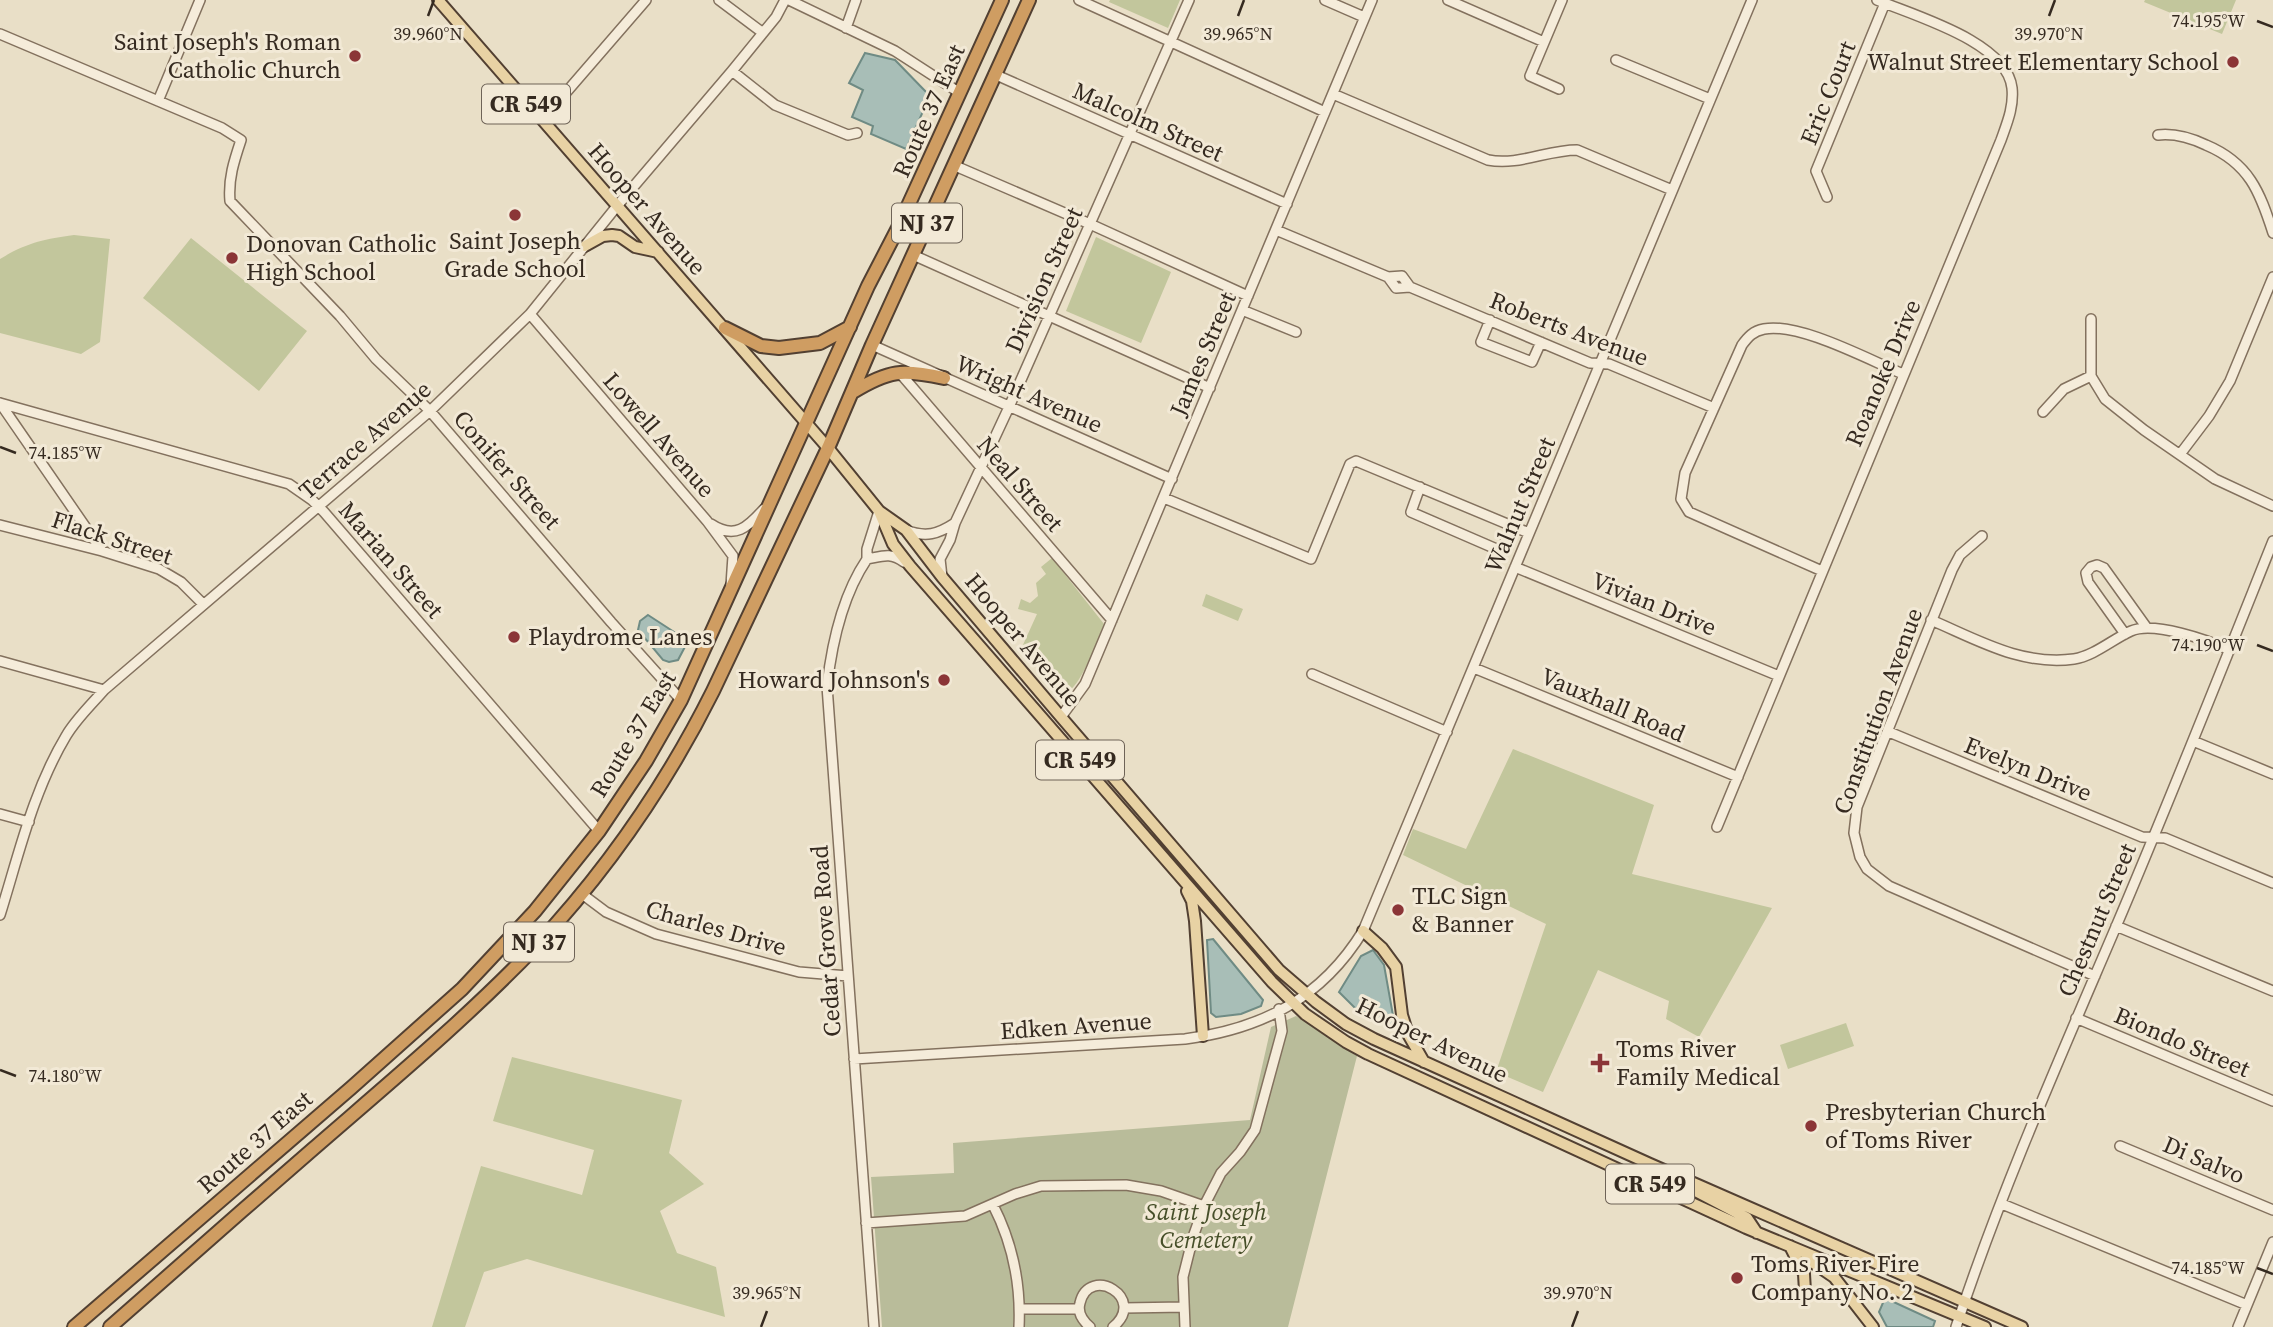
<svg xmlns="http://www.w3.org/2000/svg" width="2273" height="1327" font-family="'Source Serif 4',serif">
<rect width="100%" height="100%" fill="#e9dfc7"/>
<path fill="#c2c69c" d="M1110 0H1180L1168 28 1109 2Z
M2145 0H2236L2222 34 2144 2Z
M74 235 110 239 100 342 81 354 0 333V259C26 243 44 239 74 235Z
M1096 237 1171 272 1141 343 1066 311Z
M191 238 307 331 259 391 143 298Z
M1052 558 1104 624C1097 640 1081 690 1063 694L1022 647 1037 614 1018 609 1021 599 1030 603 1038 596 1036 583 1046 574 1041 567Z
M1206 594 1243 609 1238 621 1202 606Z
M1513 749 1654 805 1632 874 1772 908 1699 1037 1666 1019 1669 1001 1598 970 1543 1092 1496 1072 1546 924 1403 855 1413 829 1466 849Z
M1846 1023 1854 1046 1788 1069 1780 1045Z
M512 1057 682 1100 669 1153 704 1184 660 1211 677 1253 716 1267 725 1317 527 1259 484 1272 465 1327H432L481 1166 582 1195 594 1150 493 1121Z"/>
<path fill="#b9bc9a" d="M1296 1016 1357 1056 1288 1327H882L871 1177 954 1173 953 1143 1250 1120 1271 1027Z"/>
<path fill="#a8beb7" stroke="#6f8b84" stroke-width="2" d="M865 53 895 60 930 96 906 149 871 134 873 126 852 117 863 90 849 83Z
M648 615 688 641 678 660 669 662 663 660 638 630 640 621Z
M1213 939 1263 1000 1261 1006 1241 1014 1216 1017 1211 1013 1207 940Z
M1373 950 1384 965 1394 1021V1026L1390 1028 1355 1008 1339 992 1361 956Z
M1885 1298 1935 1321 1933 1327H1887L1879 1312Z"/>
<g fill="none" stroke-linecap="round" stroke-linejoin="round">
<g stroke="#83715e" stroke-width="12">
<path id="minor" d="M719 0 763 33
M789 0 895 51 960 93
M1079 0 1325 112
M1325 0 1364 17
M1448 0 1544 42
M846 28 856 0
M0 34 222 128 241 140C234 161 228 179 230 201L340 316 376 359 430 411 611 622 681 700
M1616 60 1710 99
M732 71 775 105 848 135 857 133
M994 74 1287 204
M1559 89 1530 76 1562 0
M1333 94 1488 160C1518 166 1547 150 1577 150L1672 190
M158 101 200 0
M535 114 550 111 646 0
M2158 135C2175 133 2191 138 2206 145 2249 163 2260 192 2273 233
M953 165 1090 224 1248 296
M1827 197 1816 171 1885 3
M1276 230 1388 277 1402 276 1410 287 1590 363 1609 364 1714 408
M913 255 1210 388
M1388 277 1396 288 1410 287
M1242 310 1296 332
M530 314 707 521 733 556 731 585
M2091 319V376L2105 399 2144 430 2215 479 2273 506
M1490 320 1481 342 1532 362 1541 342
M872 345 1172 479
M900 373 1112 620
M0 403 289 484 312 500 324 512 599 831
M0 403 102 551
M2043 412 2064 389 2091 376
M2181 453 2209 416 2230 381 2273 277
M1420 487 1411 512 1501 551 1512 526
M1164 498 1311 559 1350 464 1356 461 1529 533
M711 524C735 540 748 527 764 509
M0 525 102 551 159 569 181 582 203 604
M906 530C926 538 938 534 955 523
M1982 536 1960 555 1952 570 1857 807 1854 833 1860 857 1867 869 1889 886 2095 976
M867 559C883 556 890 552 904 562
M1515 567 1779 676
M1822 571 1689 512 1681 499 1685 473 1742 345C1748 337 1753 331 1764 329 1799 322 1869 360 1903 374
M942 577 940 559 950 540 955 523 1009 407 1189 0
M1931 620C1978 640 2021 666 2074 659 2094 656 2113 639 2131 631 2154 621 2207 640 2230 650
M2125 634 2088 582 2086 573 2091 567 2097 565 2104 568 2147 628
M0 661 104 690
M1474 668 1738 777
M1312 674 1447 732
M1061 717 1085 684 1372 0
M1889 732 2142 837 2165 838 2273 883
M2193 741 2273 774
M0 814 29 822
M1717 827 2001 140C2007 123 2014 107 2012 88 2007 42 1915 16 1877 0
M582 894 606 912 656 934 799 972 848 976
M0 915C19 854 33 791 66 736 76 719 91 705 104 690L430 411 530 314 617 206 732 71 776 17 785 0
M2116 926 2273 991
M2076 1018 2273 1101
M854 1059 1185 1039C1262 1029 1322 998 1363 931L1752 0
M2120 1146 2273 1210
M2002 1204 2247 1305
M993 1205C1013 1244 1021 1283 1019 1327
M866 1223 965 1216 1015 1194 1041 1186 1126 1185 1161 1191 1204 1206
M1124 1308 1184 1307
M1020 1309H1079
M874 1327 827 686C832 642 842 596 867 559V549L879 511
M1090 1327C1083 1321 1077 1313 1080 1303 1089 1264 1148 1298 1113 1327
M1185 1327 1183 1277 1193 1237 1204 1206 1221 1173 1240 1152 1255 1130 1282 1031 1279 1009
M1956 1327C2001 1191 2059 1060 2115 929 2170 800 2221 671 2273 541
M2238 1327 2273 1242"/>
</g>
<g stroke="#524032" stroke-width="14">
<path id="major" d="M438 0 828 448 879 511 906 530 942 577 1061 717 1279 970 1316 1002 1346 1024 1374 1039 1650 1164 2022 1327
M585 246 603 236 612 235 619 236 635 247 658 252
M879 511 893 544 910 566 1272 982 1305 1014 1346 1042 1368 1054 1746 1228 1985 1327
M1187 891 1192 901 1195 921 1203 1036
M1363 931 1382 948 1396 967 1402 1015 1408 1034 1424 1062
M1688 1187 1747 1218 1757 1233
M1790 1246 1804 1274 1805 1291
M1806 1258 1834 1277 1873 1327"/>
</g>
<g stroke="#524032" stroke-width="16">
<path id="highway" d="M725 328 761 346 779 348 820 343 850 327
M853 392C889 370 902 369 944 378
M74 1327 351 1088 462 989 535 911 599 831 646 761 681 700 868 286 897 230 1002 0
M110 1327C178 1267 245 1208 313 1149 389 1083 466 1019 536 946 606 871 667 783 713 691L828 448 872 345 1029 0"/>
</g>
<use href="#minor" stroke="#f5ecda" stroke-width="9"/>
<use href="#major" stroke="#e8d2a4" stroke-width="10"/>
<use href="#highway" stroke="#cf9d62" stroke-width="12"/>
</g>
<path fill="none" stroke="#352a20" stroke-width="2.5" d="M428 16 434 0M1238 16 1244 0M2049 16 2055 0M2257 21 2273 27M0 447 16 453M2257 645 2273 651M0 1070 16 1076M2257 1268 2273 1274M761 1327 767 1311M1572 1327 1578 1311"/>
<g fill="#8b3537" stroke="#f2e9d6" stroke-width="2.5">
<circle cx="355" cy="56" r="7"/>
<circle cx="2233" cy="62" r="7"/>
<circle cx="515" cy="215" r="7"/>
<circle cx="232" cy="258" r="7"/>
<circle cx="514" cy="637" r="7"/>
<circle cx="944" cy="680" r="7"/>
<circle cx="1398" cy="910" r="7"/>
<path d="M1596.5 1052.5h7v7h7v7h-7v7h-7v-7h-7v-7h7z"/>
<circle cx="1811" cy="1126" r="7"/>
<circle cx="1737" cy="1278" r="7"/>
</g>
<g text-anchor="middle" stroke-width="6" stroke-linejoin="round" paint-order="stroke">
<g fill="#f2e9d6" stroke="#6e6357" stroke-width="2">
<rect x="482" y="84.5" width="88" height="39" rx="5"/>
<rect x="892" y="203.5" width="70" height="39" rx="5"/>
<rect x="1036" y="740.5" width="88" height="39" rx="5"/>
<rect x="504" y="922.5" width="70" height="39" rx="5"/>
<rect x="1606" y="1164.5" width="88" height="39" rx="5"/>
</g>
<g font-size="23" font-weight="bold" fill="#352a20">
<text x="526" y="112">CR 549</text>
<text x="927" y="231">NJ 37</text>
<text x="1080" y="768">CR 549</text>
<text x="539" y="950">NJ 37</text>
<text x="1650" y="1192">CR 549</text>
</g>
<g font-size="24" fill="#352a20" stroke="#f2e9d6" text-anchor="start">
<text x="341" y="50" text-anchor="end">Saint Joseph's Roman<tspan x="341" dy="28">Catholic Church</tspan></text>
<text x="2219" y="70" text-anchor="end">Walnut Street Elementary School</text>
<text x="515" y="249" text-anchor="middle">Saint Joseph<tspan x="515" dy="28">Grade School</tspan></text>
<text x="246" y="252">Donovan Catholic<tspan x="246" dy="28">High School</tspan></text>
<text x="528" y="645">Playdrome Lanes</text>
<text x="930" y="688" text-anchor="end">Howard Johnson's</text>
<text x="1412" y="904">TLC Sign<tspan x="1412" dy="28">&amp; Banner</tspan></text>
<text x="1616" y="1057">Toms River<tspan x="1616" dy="28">Family Medical</tspan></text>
<text x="1825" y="1120">Presbyterian Church<tspan x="1825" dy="28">of Toms River</tspan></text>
<text x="1751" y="1272">Toms River Fire<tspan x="1751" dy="28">Company No. 2</tspan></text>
</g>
<g font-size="24" fill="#352a20" stroke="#f2e9d6">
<text transform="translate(1828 93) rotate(-68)" y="8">Eric Court</text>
<text transform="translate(929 111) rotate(-66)" y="8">Route 37 East</text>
<text transform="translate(1148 122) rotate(24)" y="8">Malcolm Street</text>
<text transform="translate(647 209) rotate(49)" y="8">Hooper Avenue</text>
<text transform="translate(1044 280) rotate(-66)" y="8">Division Street</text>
<text transform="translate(1569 329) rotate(21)" y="8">Roberts Avenue</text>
<text transform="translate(1203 354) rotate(-67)" y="8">James Street</text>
<text transform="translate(1883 373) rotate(-67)" y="8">Roanoke Drive</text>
<text transform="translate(1029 394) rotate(24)" y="8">Wright Avenue</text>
<text transform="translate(659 435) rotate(49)" y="8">Lowell Avenue</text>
<text transform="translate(365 440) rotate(-41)" y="8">Terrace Avenue</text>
<text transform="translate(507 470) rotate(49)" y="8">Conifer Street</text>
<text transform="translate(1020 484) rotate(49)" y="8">Neal Street</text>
<text transform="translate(1520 505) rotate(-67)" y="8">Walnut Street</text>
<text transform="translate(112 538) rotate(18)" y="8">Flack Street</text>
<text transform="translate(391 560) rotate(49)" y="8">Marian Street</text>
<text transform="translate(1654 604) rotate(22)" y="8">Vivian Drive</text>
<text transform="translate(1023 640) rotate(50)" y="8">Hooper Avenue</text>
<text transform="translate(1613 705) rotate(23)" y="8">Vauxhall Road</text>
<text transform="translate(1878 711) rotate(-70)" y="8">Constitution Avenue</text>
<text transform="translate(633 734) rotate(-59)" y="8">Route 37 East</text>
<text transform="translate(2028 769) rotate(22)" y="8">Evelyn Drive</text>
<text transform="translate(2097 920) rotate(-67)" y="8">Chestnut Street</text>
<text transform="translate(716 928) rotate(16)" y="8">Charles Drive</text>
<text transform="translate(826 941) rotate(-94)" y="8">Cedar Grove Road</text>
<text transform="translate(1076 1026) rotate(-4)" y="8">Edken Avenue</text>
<text transform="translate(1432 1040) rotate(26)" y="8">Hooper Avenue</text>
<text transform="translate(2182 1042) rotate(23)" y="8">Biondo Street</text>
<text transform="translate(255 1142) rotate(-41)" y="8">Route 37 East</text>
<text transform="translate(2204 1160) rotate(23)" y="8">Di Salvo</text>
</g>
<g font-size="24" font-style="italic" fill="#464f29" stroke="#f2e9d6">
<text x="1206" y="1220">Saint Joseph<tspan x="1206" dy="28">Cemetery</tspan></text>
</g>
</g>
<g font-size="18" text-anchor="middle" fill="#352a20" stroke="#f2e9d6" stroke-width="6" stroke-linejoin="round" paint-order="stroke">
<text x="2208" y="27">74.195°W</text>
<text x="1238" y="40">39.965°N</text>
<text x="2049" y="40">39.970°N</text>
<text x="428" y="40">39.960°N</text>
<text x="65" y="459">74.185°W</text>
<text x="2208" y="651">74.190°W</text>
<text x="65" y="1082">74.180°W</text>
<text x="2208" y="1274">74.185°W</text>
<text x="767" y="1299">39.965°N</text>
<text x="1578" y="1299">39.970°N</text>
</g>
</svg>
